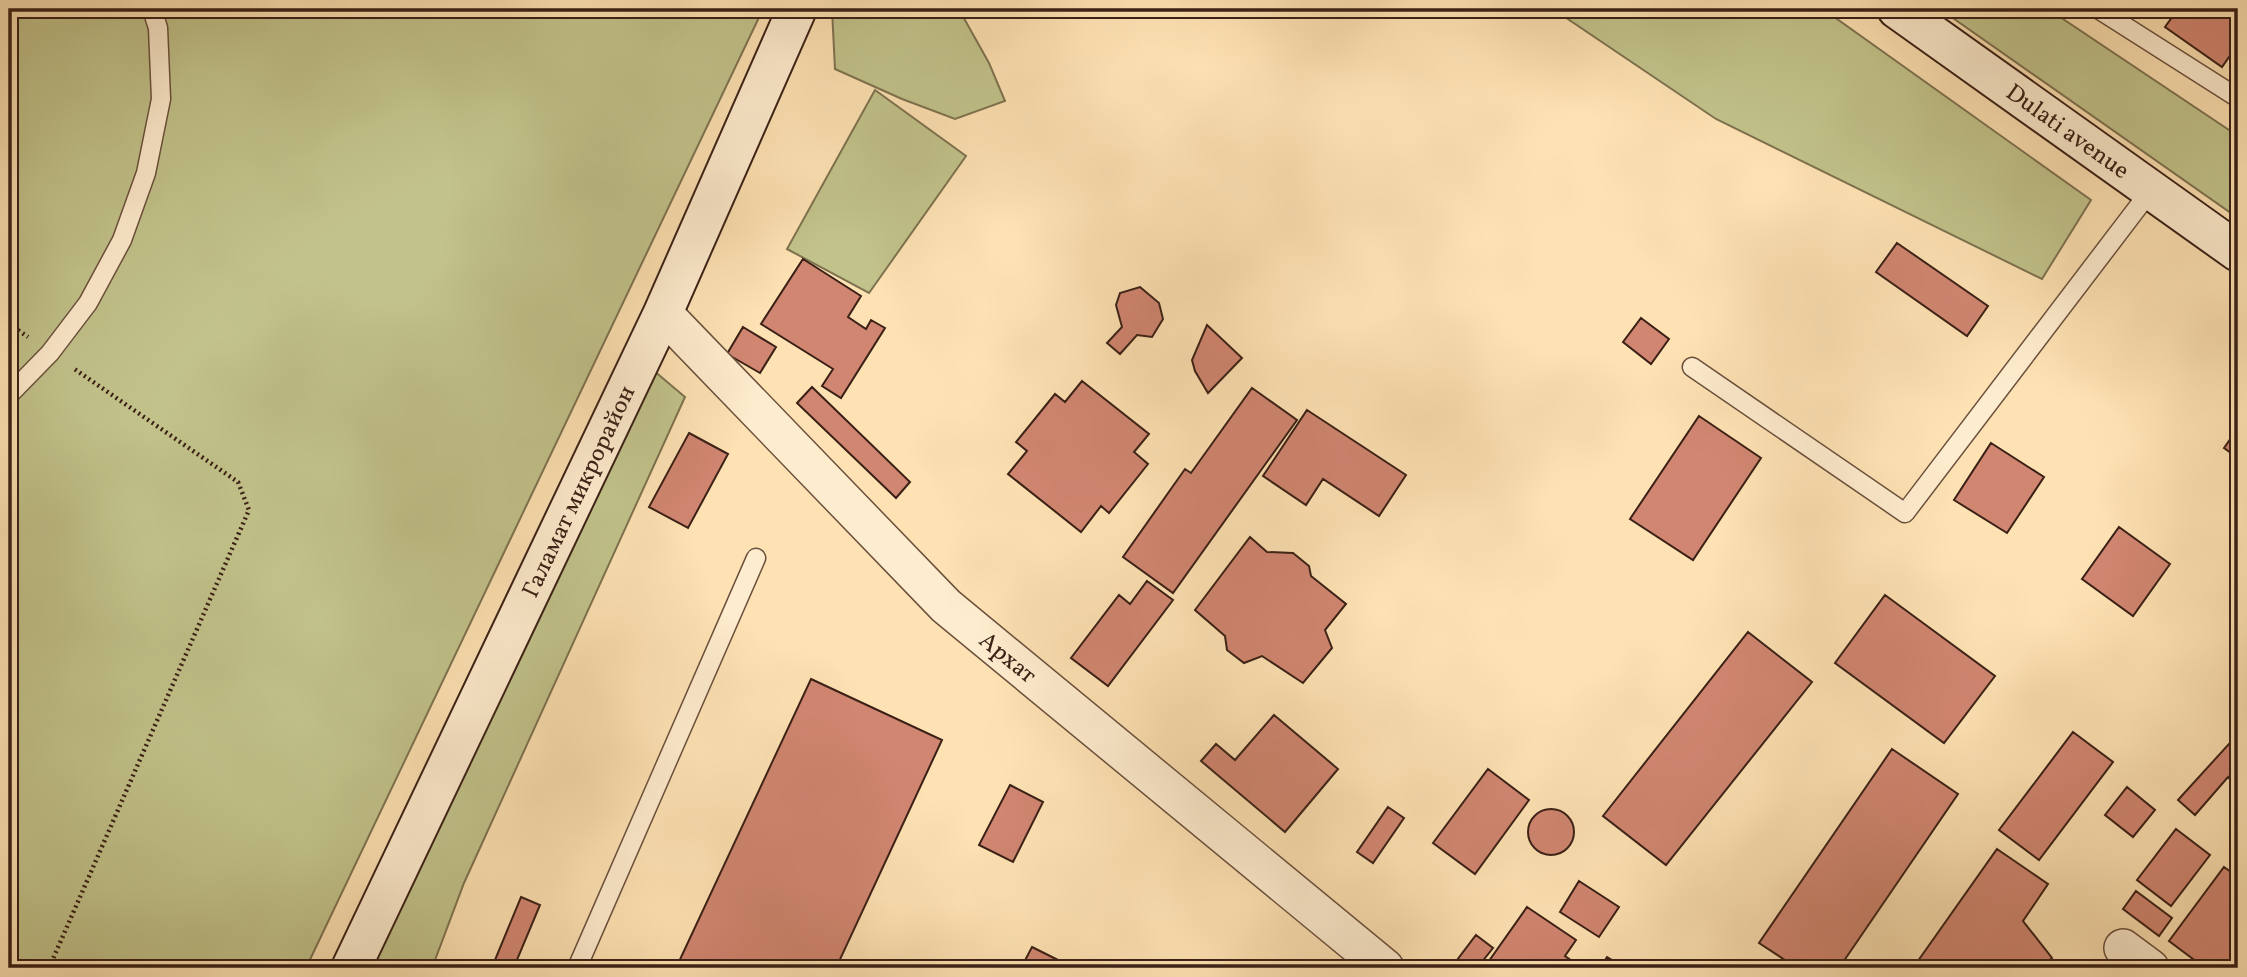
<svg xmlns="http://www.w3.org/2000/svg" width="2247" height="977" font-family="Vollkorn,serif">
<rect width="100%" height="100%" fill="#fee2b3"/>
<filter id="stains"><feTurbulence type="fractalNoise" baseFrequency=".00286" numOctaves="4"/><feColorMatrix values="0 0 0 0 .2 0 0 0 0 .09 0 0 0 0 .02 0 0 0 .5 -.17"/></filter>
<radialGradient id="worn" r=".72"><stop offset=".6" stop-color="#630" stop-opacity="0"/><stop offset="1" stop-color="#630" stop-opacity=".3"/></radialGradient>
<path fill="#c2c38b" stroke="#7e7250" stroke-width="2" d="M9 9H763L306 968H9Z
M832 9H965L961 13 989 63 1005 101 955 119 902 99 835 69Z
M1553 9H1823L2091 200 2042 279 1716 119Z
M1940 9H2048L2238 136V218Z
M875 90 966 156 869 293 787 249Z
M653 370 685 397 464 883 432 968H367Z"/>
<path fill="#d18671" stroke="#3a2016" stroke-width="2" d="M2178 9H2238V49L2236 47 2222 67 2165 27Z
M1897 243 1988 306 1967 336 1876 272Z
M803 259 861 296 848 317 866 329 871 320 885 328 841 398 822 386 833 369 761 324Z
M1140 287 1159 303 1163 319 1152 337 1137 335 1120 354 1107 343 1122 327 1116 305 1120 293Z
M1641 318 1669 339 1651 364 1623 342Z
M1207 325 1242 358 1208 393 1195 371 1192 360Z
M743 327 776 347 760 373 727 354Z
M1082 381 1149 434 1134 452 1148 464 1109 513 1101 506 1081 532 1008 474 1027 451 1016 442 1055 394 1065 402Z
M812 387 910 482 896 498 797 403Z
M1252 388 1297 420 1173 593 1123 557 1185 469 1191 473Z
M1307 410 1406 475 1379 516 1323 479 1306 505 1263 476Z
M1699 416 1761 458 1693 560 1630 519Z
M2238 428V458L2224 448Z
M689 433 728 454 688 528 649 507Z
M1991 443 2044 477 2007 533 1954 500Z
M2119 527 2170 564 2133 616 2082 579Z
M1250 537 1267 552 1293 553 1309 566 1311 576 1346 604 1325 630 1332 648 1303 683 1262 656 1244 663 1227 650 1225 636 1195 610Z
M1147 581 1173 600 1108 686 1071 658 1119 595 1130 604Z
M1885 595 1995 676 1944 743 1835 663Z
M1748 632 1812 682 1666 865 1603 816Z
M811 679 942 740 836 968H676Z
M1274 715 1338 769 1285 832 1201 761 1216 744 1235 760Z
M2073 732 2113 762 2039 860 1999 830Z
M2238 734V787L2228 777 2195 815 2178 800Z
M1892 749 1958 794 1839 968H1797L1759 943Z
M1488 769 1529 800 1475 874 1433 843Z
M1010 785 1043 802 1013 862 979 845Z
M2127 787 2155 810 2133 837 2105 815Z
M1388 807 1404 818 1373 863 1357 852Z
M1528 832a23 23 0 1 1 46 0a23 23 0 1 1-46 0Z
M2176 829 2210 855 2171 906 2137 880Z
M1997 849 2048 884 2023 921 2052 958 2043 968H1913Z
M2224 867 2238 877V968H2205L2169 941Z
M1579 881 1619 907 1599 937 1560 912Z
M2136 891 2172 918 2159 936 2123 909Z
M521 897 540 905 514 967 495 960Z
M1527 907 1576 940 1565 956 1582 968H1484Z
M1476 935 1493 948 1477 968H1451Z
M1032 947 1074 968H1021Z
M1607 957 1622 966 1620 968H1600Z"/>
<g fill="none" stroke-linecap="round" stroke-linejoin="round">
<g stroke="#6b503d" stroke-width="21">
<path id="lane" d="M2098 9 2238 98
M1692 367 1905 513 2151 190
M9 395 50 353 88 303 122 240 146 173 161 99 158 28 152 9
M577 968 756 558"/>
</g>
<g stroke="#6b503d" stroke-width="40">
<g id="street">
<path id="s1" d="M663 313 946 606 1385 968"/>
<path d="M2123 948 2150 968"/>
</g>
</g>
<g stroke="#3a2016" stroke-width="42">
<g id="secondary">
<path id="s2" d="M1897 9 2238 252"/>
<path id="s3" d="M351 968 663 313 797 9"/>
</g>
</g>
<path stroke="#3a2016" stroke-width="4.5" stroke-dasharray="2 3.5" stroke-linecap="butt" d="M9 324 28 337
M49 968 249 510 238 482 73 368"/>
<use href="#lane" stroke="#feecce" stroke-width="18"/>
<use href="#street" stroke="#feecce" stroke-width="37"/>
<use href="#secondary" stroke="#feecce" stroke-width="38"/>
</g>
<g text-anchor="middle" stroke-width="7" stroke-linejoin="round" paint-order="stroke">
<g font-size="24" fill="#3a2016" stroke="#feecce">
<text dy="8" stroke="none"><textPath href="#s2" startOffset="210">Dulati avenue</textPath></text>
<text dy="8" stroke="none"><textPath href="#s3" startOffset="528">Галамат микрорайон</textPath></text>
<text dy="8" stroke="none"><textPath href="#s1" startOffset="488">Архат</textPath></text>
</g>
</g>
<rect width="2247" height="977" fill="none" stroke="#fee2b3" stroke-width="35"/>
<rect x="10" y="10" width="2226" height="956" fill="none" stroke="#3a2016" stroke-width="3.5"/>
<rect x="18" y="18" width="2212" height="942" fill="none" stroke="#3a2016" stroke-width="2"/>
<rect width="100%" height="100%" filter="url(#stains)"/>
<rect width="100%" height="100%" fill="url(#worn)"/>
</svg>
